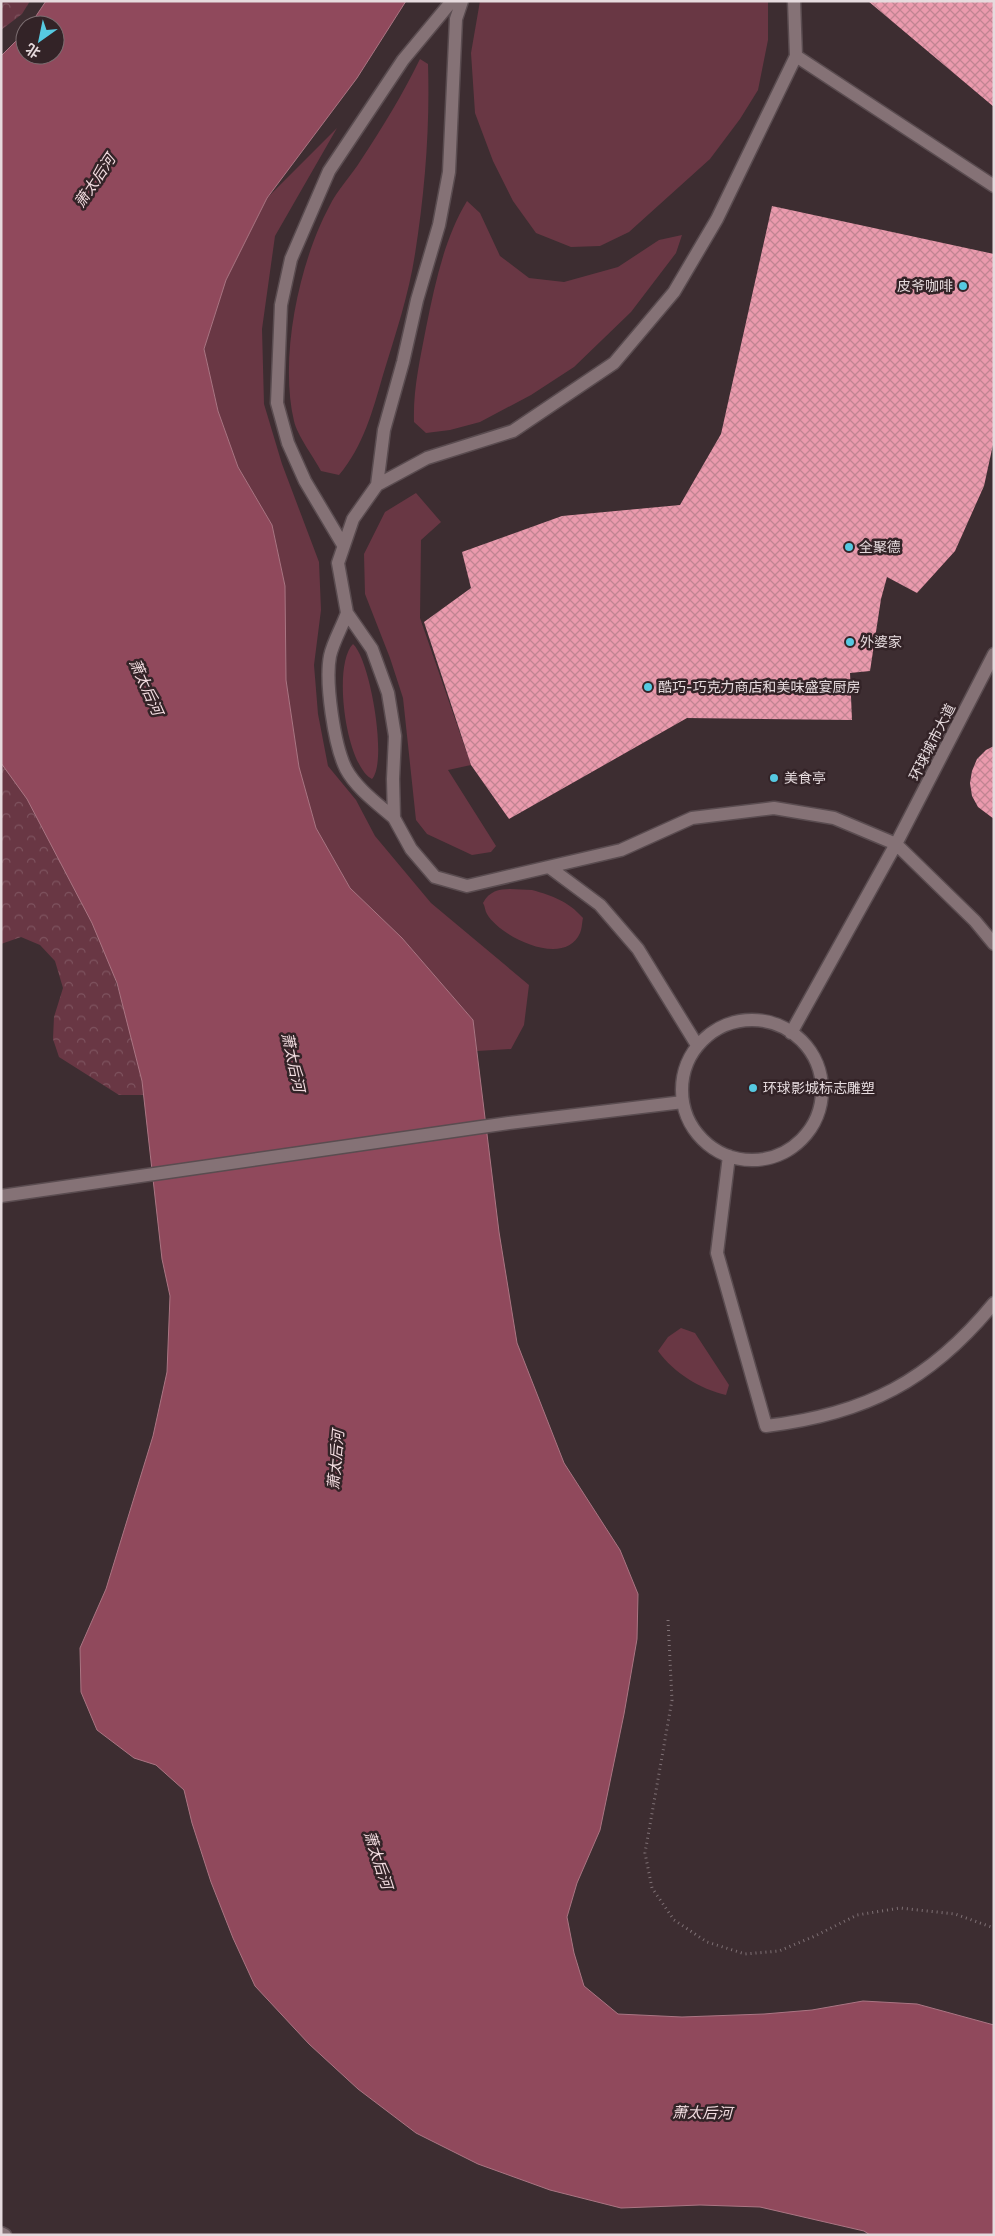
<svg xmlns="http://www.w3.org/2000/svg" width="995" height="2236" font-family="'Libre Baskerville','Noto Sans SC',serif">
<defs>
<pattern id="forest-crowns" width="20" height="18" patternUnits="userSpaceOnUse" patternTransform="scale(1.25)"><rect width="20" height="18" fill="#693744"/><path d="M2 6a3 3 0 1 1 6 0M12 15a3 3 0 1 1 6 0" fill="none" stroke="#7e535f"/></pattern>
<pattern id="building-cross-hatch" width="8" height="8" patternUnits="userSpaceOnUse" patternTransform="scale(1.25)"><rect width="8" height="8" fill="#ea9aad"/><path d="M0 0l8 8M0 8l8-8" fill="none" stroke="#c18492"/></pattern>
</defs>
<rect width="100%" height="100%" fill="#3d2d31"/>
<path fill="#693744" d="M480 1H768V40L758 90 740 119 710 159 629 232 600 246 571 247 536 233 513 201 493 161 475 113 471 53Z
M420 59 428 64C430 127 425 191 415 254 409 294 395 336 383 375 373 410 363 447 339 475L321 471C313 456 297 435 294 421 279 358 299 263 329 207 337 190 351 176 361 160 382 128 403 94 420 59Z
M337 128 275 236 262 329 264 404 282 464 319 562 321 610 314 665 318 714 328 766 356 800 375 836 431 903 529 985 524 1025 511 1049 477 1051 473 1020 402 938 350 888 316 828 299 767 286 680 285 586 272 525 238 467 218 411 204 349 226 280 267 198Z
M467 201 480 213 500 256 529 278 564 282 618 267 659 240 682 235 676 253 631 312 574 367 531 395 480 422 450 430 426 433 414 422C413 389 420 360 426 328 435 284 444 239 467 201Z
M416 493 441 522 421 540 420 618 471 765 448 770 496 846 491 852 472 855 427 834 416 820 403 698 390 658 365 594 364 554 385 512Z
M353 644C370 659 388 762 372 779 346 766 332 665 353 644Z
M532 890C553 896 568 901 583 918 582 922 582 929 580 933 565 968 501 938 487 914 485 911 485 906 483 903 493 884 513 890 532 890Z
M681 1328 695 1333 729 1385 726 1395C700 1389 674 1373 658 1351L668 1337Z"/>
<path fill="url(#forest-crowns)" d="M1 1H30L22 14 1 30Z
M1 750 102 937 131 1031 146 1095H119L59 1057 53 1039 54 1017 63 988 55 961 40 945 21 937 1 944Z"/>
<path fill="#90495c" stroke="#aa7583" d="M46 1H406L357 78 267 198 226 280 204 349 218 411 238 467 272 525 285 586 286 680 299 767 316 828 350 888 402 938 473 1020 499 1232 517 1343 564 1463 620 1550 638 1594 637 1639 624 1714 600 1830 577 1883 567 1917 574 1953 584 1986 618 2014 682 2017 764 2014 812 2010 863 2001 917 2004 994 2025V2235H870L864 2231 760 2207 700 2205 621 2208 550 2190 478 2164 416 2133 358 2089 309 2044 255 1986 233 1938 211 1882 192 1823 184 1790 156 1765 134 1758 97 1730 81 1692 80 1648 106 1589 153 1436 167 1372 170 1296 162 1259 142 1081 117 983 92 923 27 799 1 763V56L25 32V55H55V25H30Z"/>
<path fill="url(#building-cross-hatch)" d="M868 1H994V107Z
M772 206 994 254V440L984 486 955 551 917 593 887 577 881 599 870 671 850 673 852 720 687 718 509 819 471 765 424 622 471 588 462 552 562 516 680 505 721 434Z
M994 746V819L978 807 972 796 970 783 972 771 977 759 986 750Z"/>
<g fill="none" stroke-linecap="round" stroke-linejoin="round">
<g stroke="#5a4c50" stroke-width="15">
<path id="minor" d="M794 1 796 56 994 186
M796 56 717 219 674 292 614 363 513 431 427 458 377 485 353 519 338 563 347 613 372 649 388 693 395 736 393 779 394 818 411 849 435 877 467 886 621 850 692 818 774 808 834 818 896 844 975 921 994 944
M377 485 384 430 403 362 417 300 439 225 449 172 456 19 462 1
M343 545 305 481 288 443 277 403 281 305 291 259 329 171 403 60 452 1
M347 613C342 627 333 642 330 656 325 682 334 745 346 769 356 788 378 804 394 818
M549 867 600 905 638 949 697 1045
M682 1090a70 70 0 1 1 140 0a70 70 0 1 1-140 0Z
M791 1033 896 844 994 654
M729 1156 717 1253 766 1426C866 1414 930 1381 994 1303
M1 1196 509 1123 683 1102
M1 2233 5 2235"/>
</g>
<path stroke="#7f7175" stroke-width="3" stroke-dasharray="1 4" stroke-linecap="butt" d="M668 1620 672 1700 645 1853 652 1888 674 1920 707 1942 745 1954 779 1951 815 1936 857 1915 900 1908 955 1914 994 1928"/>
<use href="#minor" stroke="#857276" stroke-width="12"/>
</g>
<g fill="#56c9e1" stroke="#332327" stroke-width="2">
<circle cx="963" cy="286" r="5"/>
<circle cx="849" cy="547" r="5"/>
<circle cx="850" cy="642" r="5"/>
<circle cx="648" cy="687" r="5"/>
<circle cx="774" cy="778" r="5"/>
<circle cx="753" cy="1088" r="5"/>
</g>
<g text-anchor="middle" stroke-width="5" stroke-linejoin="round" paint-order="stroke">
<g font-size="14" fill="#e6dbde" stroke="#332327" text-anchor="start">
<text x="953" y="291" text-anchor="end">皮爷咖啡</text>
<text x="859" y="552">全聚德</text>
<text x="860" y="647">外婆家</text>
<text x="658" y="692">酷巧-巧克力商店和美味盛宴厨房</text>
<text x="784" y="783">美食亭</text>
<text x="763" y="1093">环球影城标志雕塑</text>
</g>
<g font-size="14" fill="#e6dbde" stroke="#332327">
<text transform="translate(932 742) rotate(-63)" y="5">环球城市大道</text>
</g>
<g font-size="15" font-style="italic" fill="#f3dde1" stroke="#332327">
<text transform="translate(95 181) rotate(-56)" y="5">萧太后河</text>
<text transform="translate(146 687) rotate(66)" y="5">萧太后河</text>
<text transform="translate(293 1062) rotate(78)" y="5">萧太后河</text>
<text transform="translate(336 1460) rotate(-85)" y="5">萧太后河</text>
<text transform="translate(378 1860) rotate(72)" y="5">萧太后河</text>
<text transform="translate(702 2113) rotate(1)" y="5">萧太后河</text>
</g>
</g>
<rect width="995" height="2236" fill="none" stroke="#e6dbde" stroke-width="5"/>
<g transform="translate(40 40) rotate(213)"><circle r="24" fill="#332327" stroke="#7b6d70"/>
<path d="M0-4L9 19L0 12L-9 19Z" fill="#56c9e1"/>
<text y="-8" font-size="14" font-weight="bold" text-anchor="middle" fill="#e6dbde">北</text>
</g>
</svg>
